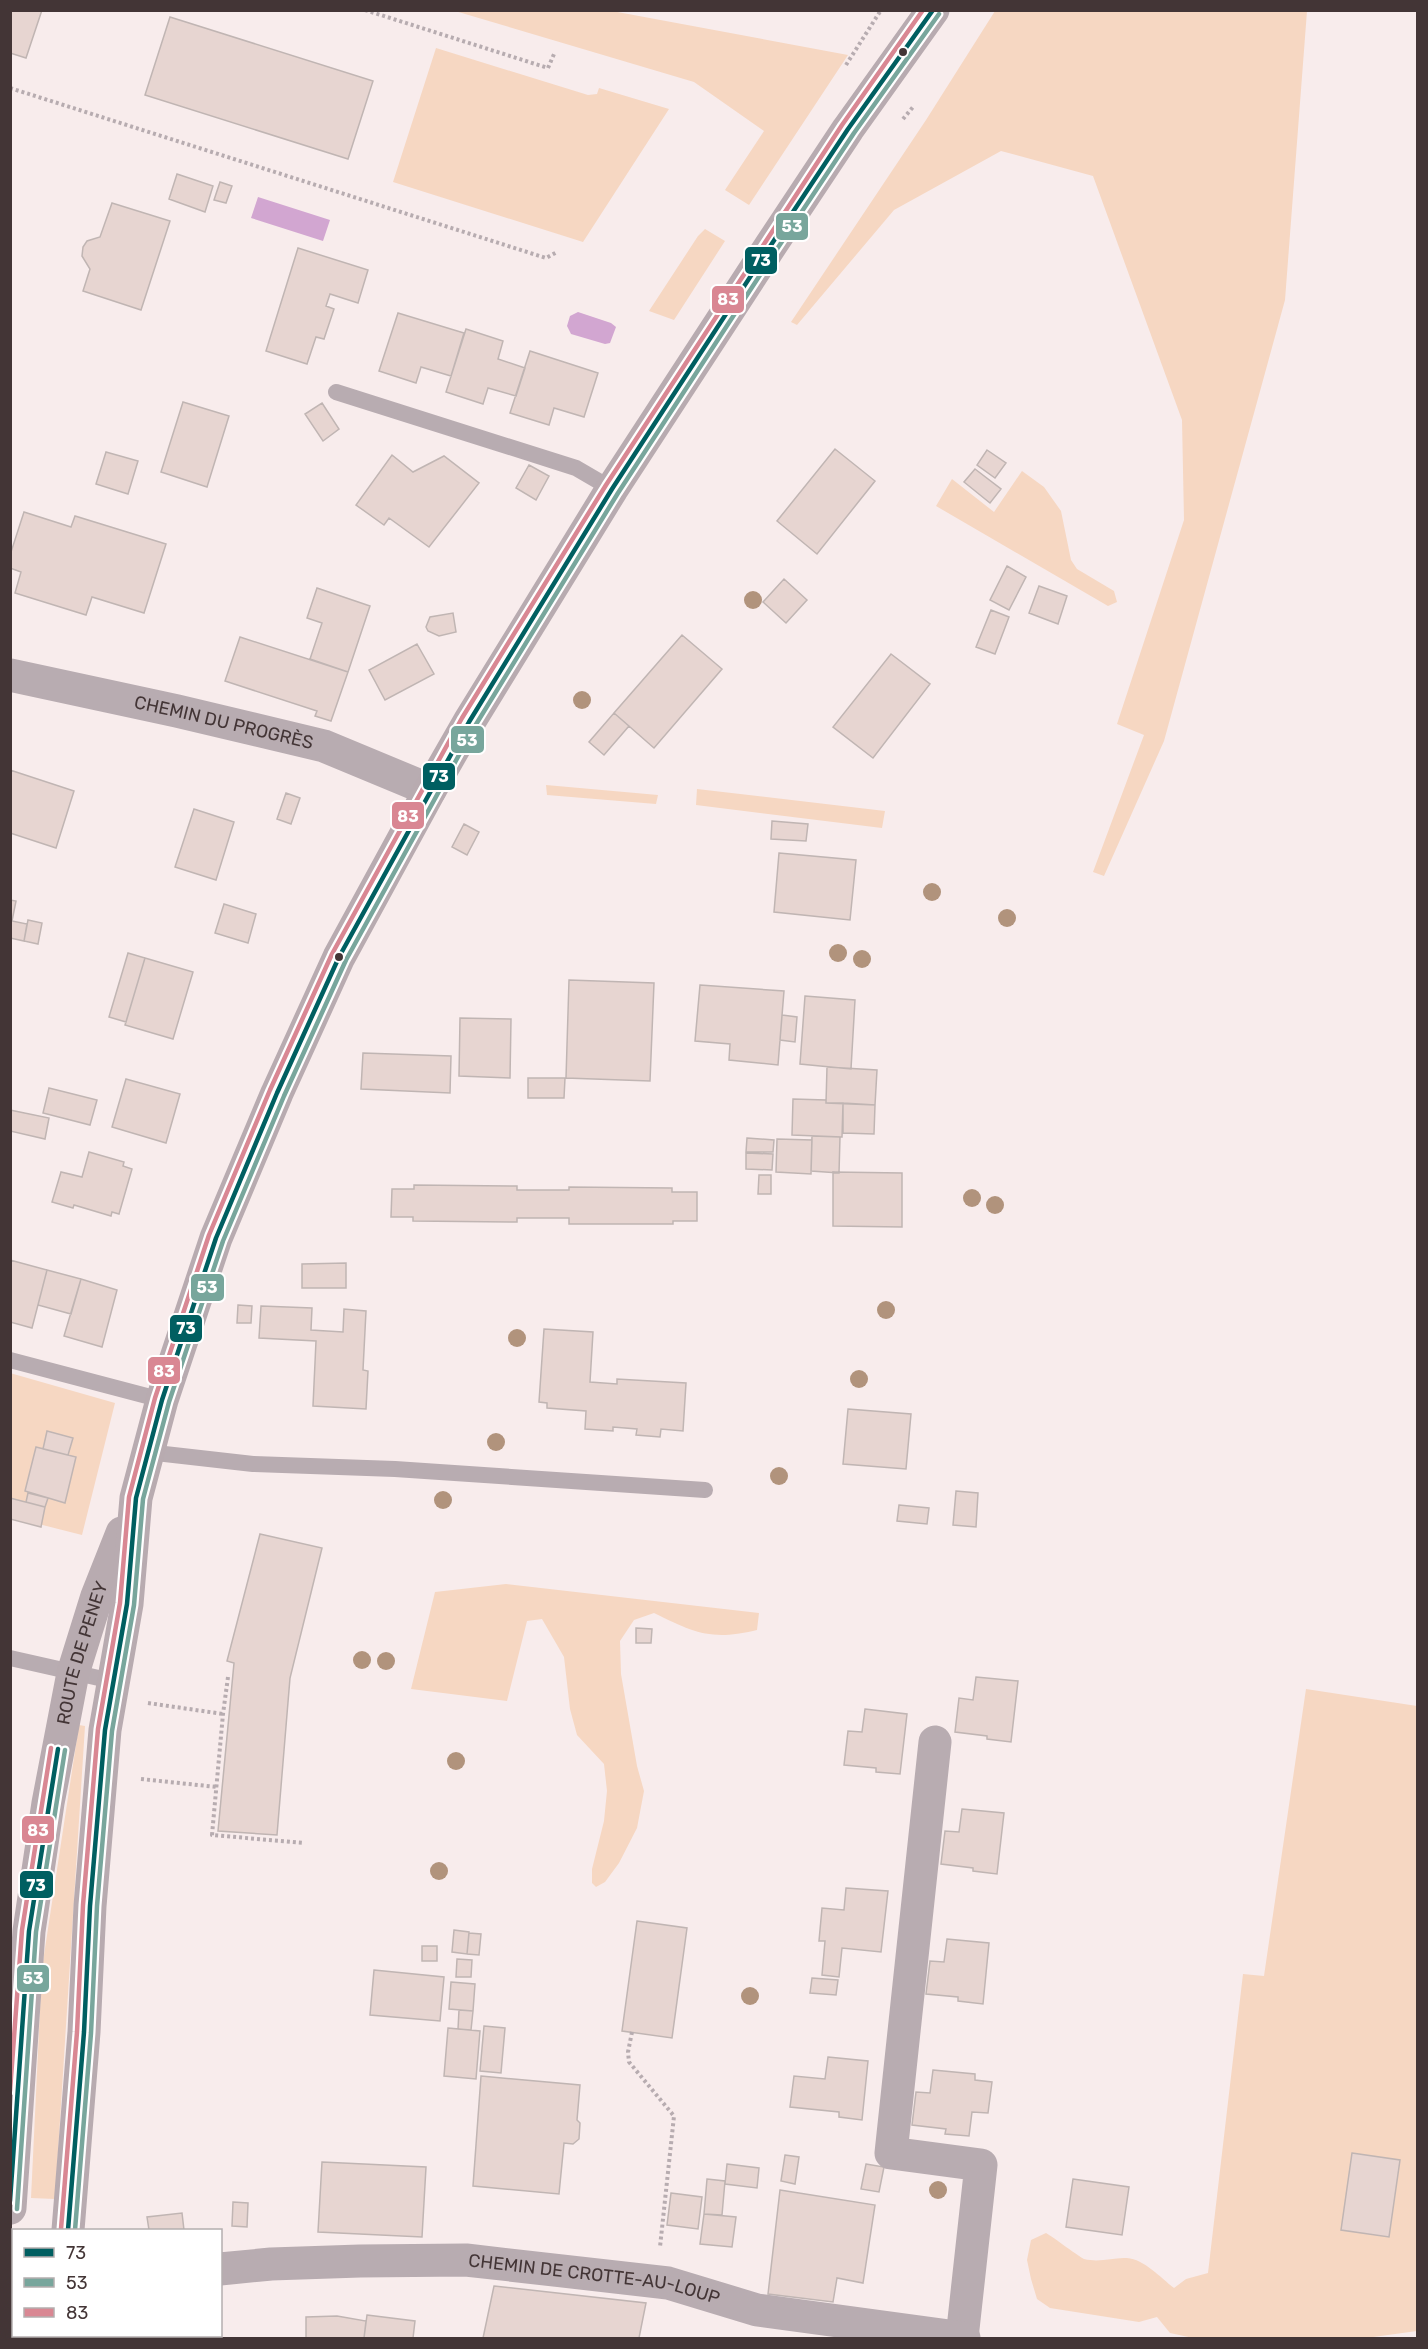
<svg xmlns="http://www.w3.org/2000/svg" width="1428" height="2349" font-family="Rubik,sans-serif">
<rect width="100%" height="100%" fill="#f8ecec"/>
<path fill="#f6d7c2" d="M455 11H612L848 55 749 205 725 190 764 131 694 82Z
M995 11H1307L1285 300 1164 741 1104 876 1093 872 1144 735 1117 724 1184 520 1182 420 1093 176 1001 151 894 210 797 325 791 322 926 120Z
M436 48 588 95 597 94 599 88 669 109 583 242 393 182Z
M705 229 725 241 674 320 649 311 698 236Z
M1022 471 1044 487 1061 511 1071 560 1077 569 1114 591 1117 602 1108 606 936 506 952 479 994 512Z
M546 785 658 795 656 804 547 795Z
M697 789 885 811 882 828 696 805Z
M10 1373 115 1403 82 1535 11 1517Z
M506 1584 759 1613 757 1630C711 1641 695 1633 654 1613L634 1620 620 1641 621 1674 637 1766 644 1791 637 1828 619 1863 605 1882 596 1887 592 1883V1869L604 1821 607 1791 604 1764 577 1735 570 1709 564 1657 542 1619 527 1621 507 1701 411 1689 435 1592Z
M1306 1689 1417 1706V2331L1366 2338H1193L1170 2333 1157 2317 1139 2322 1050 2308 1037 2299 1031 2279 1027 2260 1031 2240 1046 2233C1053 2237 1081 2258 1084 2259 1101 2263 1113 2257 1127 2258 1144 2259 1161 2278 1174 2288L1186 2279 1208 2273 1243 1974 1264 1976Z
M79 1725 85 1726 55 2199 31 2198 42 1968Z"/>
<path fill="#d2a6d1" d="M258 197 330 220 323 241 251 218Z
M578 312 611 323 616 327 610 343 605 344 571 334 567 326 570 316Z"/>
<path fill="#e7d5d1" stroke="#c0b5b3" stroke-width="1.5" d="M10 10H42L26 58 10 53Z
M170 17 373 81 348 159 145 95Z
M177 174 213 186 205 212 169 199Z
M220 182 232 186 226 203 214 200Z
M112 203 170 221 141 310 83 291 90 269 82 256 83 247 87 241 100 237Z
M298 248 368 270 358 303 330 294 326 306 334 309 324 339 316 337 307 364 266 351Z
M398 313 464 333 451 376 421 367 416 383 379 371Z
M466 329 503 341 498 359 525 368 516 396 488 388 483 404 446 392Z
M530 351 598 373 584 417 554 408 549 425 510 413Z
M183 402 229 416 207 487 161 472Z
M322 403 339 429 323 441 305 414Z
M835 449 875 481 817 554 777 521Z
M987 450 1006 463 995 478 977 465Z
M106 452 138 461 128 494 96 484Z
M392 455 413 472 444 456 479 483 429 547 389 518 384 525 356 505Z
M529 465 549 476 536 500 516 488Z
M975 469 1001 489 990 503 964 482Z
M24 512 71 527 75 516 166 544 144 613 92 597 86 615 15 593 21 572 10 568V555Z
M1007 566 1026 577 1009 610 990 600Z
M784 579 807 600 786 623 763 602Z
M1039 586 1067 596 1058 624 1029 613Z
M317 588 370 606 348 672 310 659 322 623 307 618Z
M991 610 1009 617 995 654 976 647Z
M453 613 456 632 439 636 428 631 426 627 430 617Z
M682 635 722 669 654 748 614 713Z
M240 637 348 672 331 721 315 716 317 711 225 681Z
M417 644 434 674 385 700 369 670Z
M891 654 930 684 873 758 833 727Z
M614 713 629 726 604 755 589 742Z
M10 770 74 791 56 848 10 833Z
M286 793 300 798 291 824 277 819Z
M194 809 234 822 216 880 175 867Z
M772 821 808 824 806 841 771 839Z
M464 824 479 832 467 855 452 847Z
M779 853 856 860 850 920 774 912Z
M10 900 16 901 12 921 27 924 24 941 10 938Z
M224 904 256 914 248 943 215 933Z
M28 920 42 923 38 944 24 941Z
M128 953 145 958 126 1022 109 1017Z
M145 958 193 972 173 1039 125 1025Z
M569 980 654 983 650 1081 566 1078Z
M700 985 784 991 778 1065 729 1060 730 1044 695 1041Z
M805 996 855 1000 851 1069 800 1064Z
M782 1015 797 1017 795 1042 780 1040Z
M460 1018 511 1019 510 1078 459 1076Z
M363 1053 451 1056 450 1093 361 1089Z
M827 1067 877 1070 875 1105 826 1103Z
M528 1078H565L564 1098H528Z
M126 1079 180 1094 166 1143 112 1127Z
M49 1088 97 1100 90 1125 43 1113Z
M793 1099 826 1100V1103H843L842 1137 792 1135Z
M843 1103 875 1105 874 1134 843 1133Z
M10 1110 49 1118 45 1139 10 1131Z
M812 1136 840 1137 839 1173 811 1171Z
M747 1138 774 1140 773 1152H746Z
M777 1139 812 1140 811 1174 776 1172Z
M89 1152 124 1162 123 1166 132 1169 119 1214 112 1212 111 1216 74 1205 73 1208 52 1202 61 1172 82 1177Z
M746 1153 773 1154 772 1170 746 1169Z
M833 1172 902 1173V1227L833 1226Z
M759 1175H771V1194H758Z
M414 1185 517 1186V1190H569V1187L672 1188V1192H697V1221H673V1224H569V1218H517V1222L413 1221V1217H391L392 1189H414Z
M10 1260 47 1270 32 1328 10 1322Z
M346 1263V1288H302V1264Z
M47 1270 81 1279 71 1314 38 1305Z
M81 1279 117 1290 102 1347 64 1336Z
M238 1305 252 1306 251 1323H237Z
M261 1306 312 1308 311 1330 343 1332 344 1309 366 1311 363 1370 368 1371 366 1409 313 1406 316 1341 259 1338Z
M544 1329 593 1332 590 1382 617 1384V1379L686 1383 683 1431 661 1429 660 1437 636 1435 637 1429 613 1427V1431L585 1429 586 1411 547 1408V1403L539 1402Z
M848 1409 911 1414 906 1469 843 1464Z
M47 1431 73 1438 68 1455 43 1449Z
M36 1447 76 1457 65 1503 25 1491Z
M956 1491 978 1493 976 1527 953 1525Z
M28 1493 48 1498 45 1507 26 1502Z
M10 1498 45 1507 41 1527 10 1519Z
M899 1505 929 1508 927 1524 897 1521Z
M260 1534 322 1548 290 1678 277 1835 218 1831 234 1663 227 1661Z
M636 1628 652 1629 651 1643H636Z
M976 1677 1018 1681 1011 1742 987 1739V1736L955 1732 959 1698 973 1700Z
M865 1709 907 1714 900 1774 876 1772V1768L844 1765 848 1731 862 1732Z
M962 1809 1004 1813 997 1874 973 1871V1868L941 1864 945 1831 959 1832Z
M846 1888 888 1891 881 1952 842 1948 839 1977 822 1975 825 1941H819L822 1908 844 1910Z
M637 1921 687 1928 672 2038 622 2031Z
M454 1930 469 1932 467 1954 452 1952Z
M469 1933 481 1934 479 1955 467 1954Z
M947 1939 989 1943 983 2004 958 2001V1997L926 1994 930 1961 944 1962Z
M422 1946H437V1961H422Z
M457 1959 472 1960 471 1977H456Z
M374 1970 444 1977 440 2021 370 2015Z
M812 1978 838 1980 836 1995 810 1993Z
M451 1982 475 1984 473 2011 449 2009Z
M459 2010 473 2011 471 2030 458 2029Z
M484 2026 505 2028 501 2073 480 2071Z
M448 2028 480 2031 476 2079 444 2076Z
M828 2057 868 2061 862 2120 839 2117V2112L790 2107 794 2076 825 2079Z
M933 2070 975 2074V2080L992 2082 988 2113 972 2112 969 2136 945 2134 946 2129 912 2125 916 2092 930 2093Z
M481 2076 580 2085 577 2120 580 2123 579 2139 573 2144 564 2143 559 2194 473 2186Z
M1352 2153 1400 2160 1389 2237 1341 2230Z
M785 2155 799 2157 795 2184 781 2181Z
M322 2162 426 2167 422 2237 318 2232Z
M727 2164 759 2168 757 2188 725 2184Z
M866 2164 884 2167 879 2192 861 2189Z
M707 2179 725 2181 722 2215 704 2214Z
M1073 2179 1129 2187 1122 2235 1066 2227Z
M780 2190 875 2205 863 2283 837 2278 833 2302 768 2294Z
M671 2193 702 2197 698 2229 667 2225Z
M233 2202 248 2203 247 2227 232 2226Z
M182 2213 184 2230H149L147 2217Z
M704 2214 736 2217 732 2247 700 2244Z
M494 2286 646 2303 639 2338H483Z
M367 2315 415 2321 413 2338H364Z
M337 2316 366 2321 364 2338H306V2317Z
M119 2336H164V2338H119Z"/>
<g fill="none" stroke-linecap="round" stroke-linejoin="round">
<path stroke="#b7acb0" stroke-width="4" stroke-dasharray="3 3" stroke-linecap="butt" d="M365 10 548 68 554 54
M846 65 881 10
M10 88 546 258 557 252
M903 119 913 107
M228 1677 223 1714 212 1835 304 1843
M148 1703 223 1714
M141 1779 217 1787
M632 2032 628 2052 629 2062 674 2116 660 2247"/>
<path stroke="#b8acb1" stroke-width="16" d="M336 392 576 468 612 489
M10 1360 162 1400
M147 1452 253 1464 395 1469 705 1490
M10 1658 112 1681"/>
<g stroke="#b8acb1" stroke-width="33">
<path id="s1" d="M10 675 177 711 324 746 430 790"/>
<path d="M935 1742 891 2153 981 2165 962 2338"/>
<path id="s2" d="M220 2269 271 2264 360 2261 466 2260 668 2283 757 2310 964 2338"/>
</g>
<g stroke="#b8abb0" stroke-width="33">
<path id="s3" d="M10 2208 29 1931 48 1803 73 1673 97 1596 122 1533"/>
<path d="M68 2230 84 2032 90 1906 105 1730 127 1604 136 1498 162 1400 216 1238 277 1093 339 957 430 790 469 722 612 489 771 245 848 129 933 10"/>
<path d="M10 2318 14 2317"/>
<path d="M62 2338V2336"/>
</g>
<g stroke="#fff" stroke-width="9">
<path id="bus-1" d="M10 2201 29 1931 58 1749
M68 2230 84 2032 90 1906 105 1730 127 1604 136 1498 162 1400 216 1238 277 1093 339 957 469 722 612 489 771 245 848 129 933 10"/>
</g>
<g stroke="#fff" stroke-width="9">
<path id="bus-2" d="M17 2209 36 1932 65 1750
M75 2230 91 2033 97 1906 112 1731 134 1605 143 1499 169 1402 223 1241 284 1096 346 960 475 726 618 493 777 249 854 133 939 14"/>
</g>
<g stroke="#fff" stroke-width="9">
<path id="bus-3" d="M10 2091 22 1930 51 1748
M61 2229 77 2032 83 1905 98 1729 120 1603 129 1497 155 1398 209 1235 270 1090 332 954 462 718 606 485 842 125 923 10"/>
</g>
<use href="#bus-1" stroke="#005f61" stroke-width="4.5"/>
<use href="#bus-2" stroke="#78a69c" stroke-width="4.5"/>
<use href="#bus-3" stroke="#d98793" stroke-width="4.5"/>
</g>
<g fill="#b1937c">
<circle cx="753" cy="600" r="9"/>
<circle cx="582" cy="700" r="9"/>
<circle cx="932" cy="892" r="9"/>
<circle cx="1007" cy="918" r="9"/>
<circle cx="838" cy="953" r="9"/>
<circle cx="862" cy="959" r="9"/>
<circle cx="972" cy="1198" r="9"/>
<circle cx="995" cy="1205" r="9"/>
<circle cx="886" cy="1310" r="9"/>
<circle cx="517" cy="1338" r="9"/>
<circle cx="859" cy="1379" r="9"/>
<circle cx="496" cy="1442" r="9"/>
<circle cx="779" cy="1476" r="9"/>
<circle cx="443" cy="1500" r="9"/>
<circle cx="362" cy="1660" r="9"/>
<circle cx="386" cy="1661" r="9"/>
<circle cx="456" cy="1761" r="9"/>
<circle cx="439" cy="1871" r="9"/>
<circle cx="750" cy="1996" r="9"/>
<circle cx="938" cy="2190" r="9"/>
</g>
<g fill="#433536" stroke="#fff" stroke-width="2">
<circle cx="903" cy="52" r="5"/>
<circle cx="339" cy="957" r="5"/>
</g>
<g text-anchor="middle" stroke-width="4.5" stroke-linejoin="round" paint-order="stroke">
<g font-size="18" fill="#433536" stroke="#fff">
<text dy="6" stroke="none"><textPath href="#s1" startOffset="219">CHEMIN DU PROGRÈS</textPath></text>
<text dy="6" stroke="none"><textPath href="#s3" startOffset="561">ROUTE DE PENEY</textPath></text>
<text dy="6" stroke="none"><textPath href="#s2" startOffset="376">CHEMIN DE CROTTE-AU-LOUP</textPath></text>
</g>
</g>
<g stroke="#fff" stroke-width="2">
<rect x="775" y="212" width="34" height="29" rx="6" fill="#78a69c"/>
<rect x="744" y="246" width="34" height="29" rx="6" fill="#005f61"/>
<rect x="711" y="285" width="34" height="29" rx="6" fill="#d98793"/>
<rect x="450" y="725" width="35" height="29" rx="6" fill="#78a69c"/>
<rect x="422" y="762" width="34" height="29" rx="6" fill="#005f61"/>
<rect x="391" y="801" width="34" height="29" rx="6" fill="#d98793"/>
<rect x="190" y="1273" width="35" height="29" rx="6" fill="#78a69c"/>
<rect x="169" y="1314" width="34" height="29" rx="6" fill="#005f61"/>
<rect x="147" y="1356" width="34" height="29" rx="6" fill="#d98793"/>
<rect x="21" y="1815" width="34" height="29" rx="6" fill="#d98793"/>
<rect x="19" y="1870" width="35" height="29" rx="6" fill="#005f61"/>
<rect x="16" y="1964" width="34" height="29" rx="6" fill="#78a69c"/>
</g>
<g font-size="16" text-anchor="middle" font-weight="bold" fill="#fff">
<text x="792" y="232">53</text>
<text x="761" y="266">73</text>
<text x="728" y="305">83</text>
<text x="467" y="746">53</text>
<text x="439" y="782">73</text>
<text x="408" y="822">83</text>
<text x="207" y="1293">53</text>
<text x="186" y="1334">73</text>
<text x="164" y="1377">83</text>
<text x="38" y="1836">83</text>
<text x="36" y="1891">73</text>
<text x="33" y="1984">53</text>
</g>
<rect width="1428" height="2349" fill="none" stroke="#433536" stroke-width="24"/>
<rect x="12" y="2229" width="210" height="108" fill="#ffffff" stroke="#b4aeaf" stroke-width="1.5"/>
<rect x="24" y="2248" width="30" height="9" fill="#005f61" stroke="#b4aeaf" stroke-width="1.5"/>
<text x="66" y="2259" font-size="18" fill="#433536">73</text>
<rect x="24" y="2278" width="30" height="9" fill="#78a69c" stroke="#b4aeaf" stroke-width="1.5"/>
<text x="66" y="2289" font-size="18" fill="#433536">53</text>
<rect x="24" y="2308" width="30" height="9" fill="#d98793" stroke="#b4aeaf" stroke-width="1.5"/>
<text x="66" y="2319" font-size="18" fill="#433536">83</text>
</svg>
